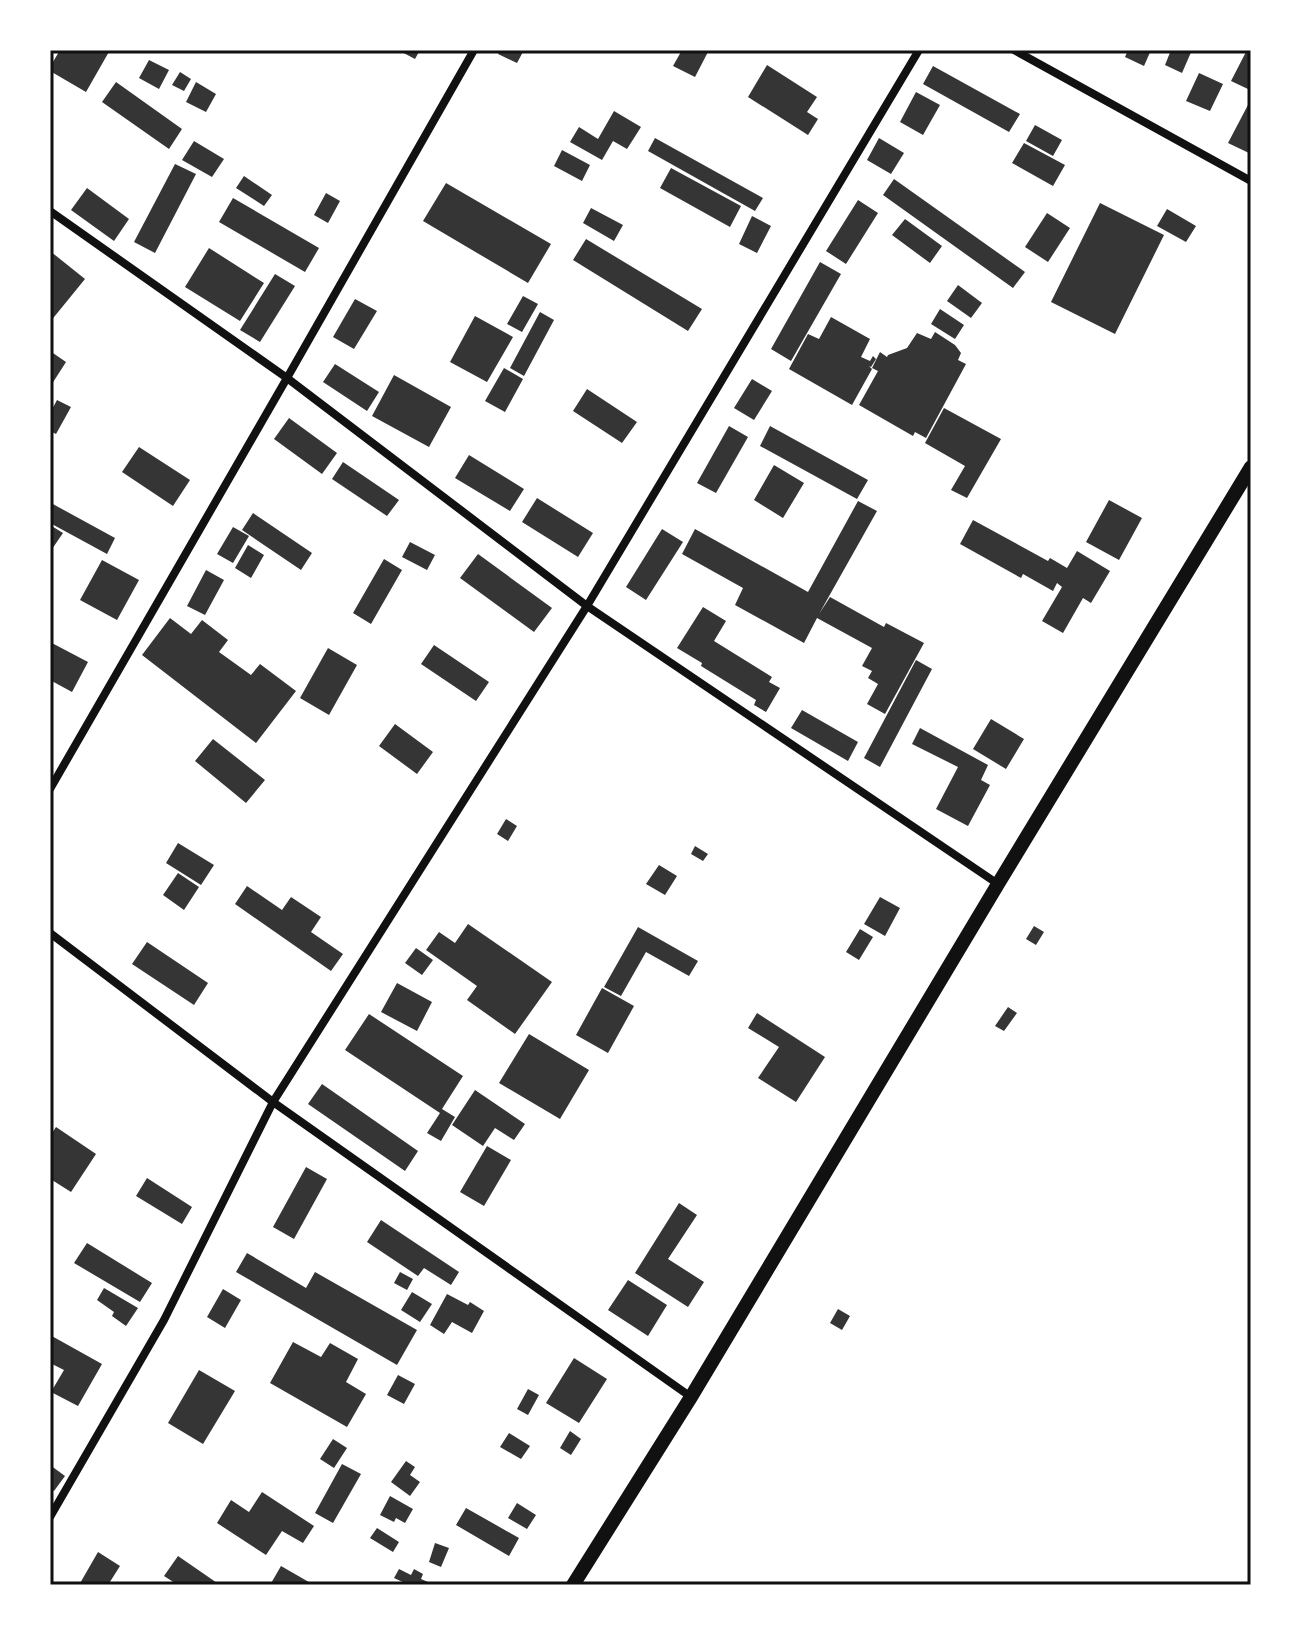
<svg xmlns="http://www.w3.org/2000/svg" width="1301" height="1635" font-family="Inter,sans-serif">
<rect width="100%" height="100%" fill="#fff"/>
<path fill="#353535" d="M60 50H110L86 92 50 71V67Z
M398 50H420L415 59Z
M500 50H524L517 63 498 54Z
M682 50H709L695 77 673 66Z
M1128 50H1151L1144 66 1125 57Z
M1171 50H1192L1182 73 1165 65Z
M1247 50H1251L1250 90 1231 81Z
M149 60 169 70 159 89 139 78Z
M767 65 817 97 807 112 818 119 808 135 748 97Z
M933 66 1020 114 1009 132 923 84Z
M180 72 191 79 184 91 172 85Z
M1199 73 1223 84 1210 111 1186 101Z
M116 82 182 129 169 149 102 102Z
M196 82 216 94 206 112 186 102Z
M916 92 940 105 923 135 900 122Z
M1249 103 1251 104V154L1228 143Z
M614 111 641 127 627 149 613 141 602 160 570 142 579 127 598 139Z
M1035 125 1062 140 1053 156 1026 141Z
M655 138 763 198 755 211 648 151Z
M879 138 904 153 891 174 867 160Z
M194 141 224 159 212 177 182 160Z
M1024 143 1065 165 1053 186 1012 163Z
M562 150 590 165 582 181 554 166Z
M175 164 196 174 155 253 134 242Z
M671 168 741 206 730 227 660 188Z
M244 176 272 195 264 206 236 188Z
M894 179 1025 272 1013 288 883 195Z
M446 183 551 244 528 283 423 221Z
M87 188 129 219 114 241 71 210Z
M326 193 340 201 328 223 314 215Z
M233 198 319 248 305 272 219 222Z
M858 200 878 213 846 264 826 251Z
M1100 203 1164 235 1115 334 1051 302Z
M591 208 623 225 614 241 583 223Z
M1167 209 1196 226 1186 242 1157 226Z
M1047 213 1070 228 1048 262 1025 247Z
M752 216 771 226 757 253 739 244Z
M905 219 942 246 930 263 892 235Z
M586 239 702 309 688 331 573 260Z
M209 248 264 283 240 321 185 287Z
M50 251 85 279 50 322Z
M820 262 841 274 791 361 771 349Z
M275 274 295 286 260 342 240 330Z
M958 285 982 303 971 318 947 301Z
M523 296 538 304 522 332 507 324Z
M355 299 377 311 354 349 333 337Z
M940 309 964 325 955 339 931 324Z
M540 312 554 320 524 376 510 368Z
M475 316 513 337 487 382 450 362Z
M831 317 870 339 861 357 870 361 873 356 876 359 871 367 869 366 872 369 852 405 789 369 808 334 819 339Z
M935 332 955 345 961 353 958 360 966 364 926 438 915 432 913 436 859 405 878 371 872 368 880 352 887 357 888 355 907 348 917 333 931 339Z
M50 351 66 362 50 387Z
M335 364 379 392 367 411 323 382Z
M504 368 523 379 505 412 485 401Z
M394 375 451 407 429 447 372 416Z
M752 379 772 391 754 420 734 408Z
M587 389 637 422 622 443 573 411Z
M57 400 71 407 56 434 50 431V413Z
M944 408 1001 439 967 498 951 490 965 466 925 443Z
M289 418 337 453 322 474 274 439Z
M729 426 748 437 716 493 697 483Z
M770 426 868 480 857 499 760 446Z
M139 447 190 480 173 506 122 472Z
M469 455 524 489 510 511 455 478Z
M343 462 399 500 387 516 332 479Z
M774 465 804 483 783 518 754 500Z
M537 498 593 533 578 557 522 522Z
M1109 500 1142 518 1119 560 1086 542Z
M858 501 877 511 819 614 830 597 884 627 886 623 924 643 885 714 867 704 878 684 868 678 872 671 862 666 872 648 817 618 804 643 735 605 743 588 682 554 695 529 808 592Z
M51 503 115 538 107 554 50 523Z
M253 513 312 553 301 570 242 530Z
M973 520 1048 561 1050 558 1067 568 1077 551 1110 571 1091 603 1083 598 1063 633 1042 621 1062 587 1057 583 1053 591 1023 574 1021 578 960 544Z
M50 525 63 533 50 552Z
M233 527 249 536 233 563 217 554Z
M662 529 683 542 646 600 626 587Z
M410 542 435 555 427 570 402 557Z
M248 545 264 555 251 578 235 568Z
M478 554 552 608 534 632 460 578Z
M384 559 402 570 371 624 353 613Z
M102 560 139 580 117 620 80 600Z
M206 570 224 580 205 615 187 606Z
M703 607 726 621 714 641 772 677 769 682 780 688 766 712 754 705 756 700 701 666 702 663 677 648Z
M170 618 191 634 202 620 228 640 219 652 251 675 260 664 296 691 256 743 142 655Z
M50 642 88 662 72 692 50 680Z
M434 645 489 682 476 701 421 664Z
M328 648 357 665 329 715 300 698Z
M916 660 932 669 880 767 864 758Z
M802 710 858 742 848 761 791 728Z
M991 719 1024 739 1006 769 973 749Z
M395 724 433 752 417 774 379 746Z
M920 728 988 765 981 780 990 785 968 826 936 809 958 767 912 744Z
M213 739 265 780 246 803 195 761Z
M506 819 517 826 508 841 497 834Z
M178 843 214 865 201 885 166 863Z
M695 846 708 854 703 861 691 854Z
M659 865 677 876 665 895 646 884Z
M178 873 199 887 184 910 163 895Z
M247 886 282 910 291 897 321 917 311 932 343 954 331 971 235 904Z
M880 897 900 908 885 936 864 924Z
M468 924 552 982 515 1034 467 1000 477 986 426 950 439 932 455 943Z
M1034 926 1044 932 1036 945 1026 939Z
M638 927 698 961 689 976 646 952 621 996 604 987Z
M860 929 873 937 859 960 846 952Z
M147 942 208 983 194 1005 132 964Z
M416 948 433 960 422 975 405 963Z
M397 983 432 1002 417 1031 381 1012Z
M602 988 634 1006 608 1053 576 1035Z
M1008 1007 1017 1013 1004 1031 995 1026Z
M757 1013 825 1057 796 1102 758 1078 779 1047 748 1028Z
M369 1014 463 1076 442 1109 455 1117 441 1141 427 1133 440 1113 345 1050Z
M529 1034 589 1070 560 1119 499 1083Z
M322 1084 418 1151 405 1171 308 1104Z
M475 1090 525 1124 514 1140 495 1128 483 1146 452 1125Z
M56 1127 96 1154 71 1192 52 1180 50 1183V1136Z
M487 1146 511 1160 484 1206 460 1192Z
M306 1167 327 1179 294 1239 273 1227Z
M147 1178 192 1207 182 1224 136 1196Z
M679 1203 697 1215 668 1259 704 1282 688 1307 635 1273Z
M381 1220 459 1272 451 1285 424 1268 418 1276 367 1242Z
M87 1243 152 1283 140 1302 74 1263Z
M247 1253 306 1288 315 1272 417 1330 397 1365 236 1272Z
M400 1272 413 1279 407 1290 394 1283Z
M628 1280 667 1305 648 1336 608 1310Z
M104 1288 138 1308 126 1326 112 1316 114 1312 97 1300Z
M223 1289 241 1300 225 1328 207 1317Z
M412 1292 432 1304 420 1322 401 1310Z
M447 1294 468 1305 470 1302 484 1311 472 1333 452 1322 444 1334 430 1325Z
M838 1309 850 1316 842 1330 830 1323Z
M50 1335 102 1364 78 1406 51 1392 64 1370 50 1363Z
M293 1342 321 1357 330 1343 358 1359 346 1382 366 1394 347 1427 270 1383Z
M574 1358 607 1379 579 1423 546 1403Z
M199 1370 235 1391 203 1444 168 1423Z
M398 1375 415 1384 404 1404 387 1395Z
M528 1389 539 1395 528 1415 517 1409Z
M570 1431 581 1439 571 1455 560 1448Z
M509 1433 530 1446 521 1459 500 1447Z
M333 1439 347 1448 334 1468 320 1459Z
M406 1461 415 1467 410 1475 420 1482 410 1496 391 1482Z
M342 1464 361 1474 333 1523 315 1513Z
M50 1465 65 1476 54 1491 50 1488Z
M262 1492 314 1526 303 1543 282 1531 266 1555 217 1523 231 1500 249 1512Z
M390 1496 413 1509 405 1523 396 1518 394 1522 380 1515Z
M517 1503 536 1515 527 1529 508 1518Z
M466 1508 519 1538 509 1556 456 1525Z
M377 1528 399 1542 393 1552 370 1538Z
M435 1543 449 1548 441 1567 429 1562Z
M98 1552 120 1566 108 1585H79Z
M178 1556 220 1585H178L164 1576Z
M281 1566 314 1585H270Z
M399 1569 411 1575 414 1569 423 1574 421 1579 435 1585H409L394 1578Z"/>
<g fill="none" stroke-linecap="round" stroke-linejoin="round">
<path stroke="#111" stroke-width="8" d="M1014 50 1251 181
M50 211 287 378 587 606 998 884
M50 789 287 378 474 50
M50 933 273 1102 691 1397
M50 1517 164 1320 273 1102 587 606 919 50"/>
<path stroke="#111" stroke-width="14" d="M573 1585 691 1397 998 884 1251 467"/>
</g>
<rect width="1301" height="1635" fill="none" stroke="#ffffff" stroke-width="104"/>
<rect x="52" y="52" width="1197" height="1531" fill="none" stroke="#111" stroke-width="3"/>
</svg>
